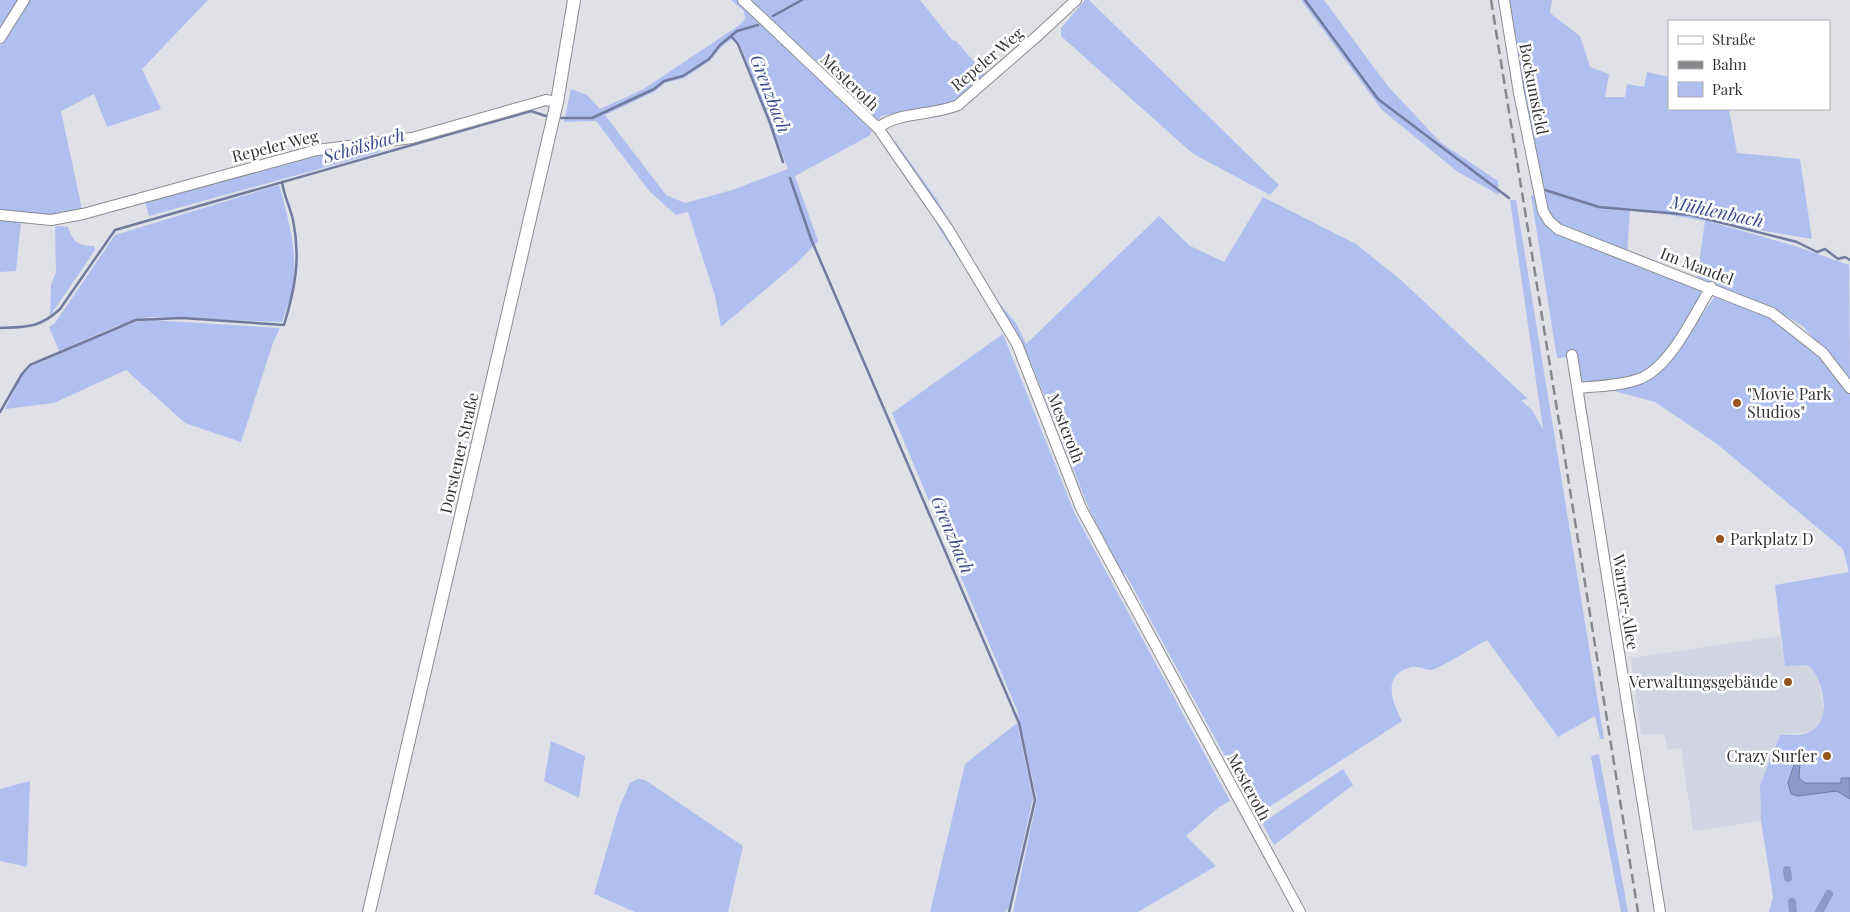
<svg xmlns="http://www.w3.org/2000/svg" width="1850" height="912" font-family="'Playfair Display',serif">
<rect width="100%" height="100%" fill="#e0e1e6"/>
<path fill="#d0d5e1" d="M1780 636 1785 665H1808L1818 678 1824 711 1820 724 1811 732 1780 735 1760 785 1761 821 1693 831 1681 748 1668 750 1664 734 1641 735 1631 658Z"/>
<path fill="#afbfef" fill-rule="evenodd" d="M1 0H22L0 34V1Z
M30 0H208L142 69 161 109 107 127 94 94 61 111 83 214 49 217 0 211V46Z
M731 0H920L952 40 956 41 986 75 955 101 942 106 881 116 869 136 795 176 818 241 798 262 721 327 715 296 688 212 676 215 650 192 596 121 564 122 571 89 587 95 600 109 642 90 738 26 745 19 744 11ZM734 38 740 44 788 169 732 190 685 203 666 195 605 115 654 92 665 83 684 78 710 61 721 47Z
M1085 0H1089L1279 185 1270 195 1192 153 1061 36V28Z
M1301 0H1324L1387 85 1440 142 1498 181 1499 195 1458 172 1382 110Z
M1507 0H1552L1550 13 1580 36 1590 67 1609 74 1605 97H1625L1627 84 1644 87 1647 72 1669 77V109H1729L1737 153 1800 159 1812 239 1711 222 1795 246 1849 265 1850 384 1803 326 1778 312 1697 277 1705 221 1630 208 1627 255 1703 290C1683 324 1666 369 1624 380 1612 383 1595 381 1582 381L1578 356 1557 358 1531 196 1541 193Z
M895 141 936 198 976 267 999 303 1016 323 1026 344 1159 216 1190 246 1224 262 1263 197 1356 244 1402 281 1528 399 1521 400 1532 410 1543 429 1510 200H1516L1604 739H1600L1595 716 1558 737 1487 640C1477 645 1439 669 1431 670 1425 670 1419 666 1412 667 1381 674 1392 702 1402 721L1257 815 1126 575 1119 569 1090 511 1032 365 1015 331 991 308 942 233 901 162 886 148Z
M378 147 380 152 149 216 145 201 317 154Z
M279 185C288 216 300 261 292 292 290 302 285 312 282 322L150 317C118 322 89 339 59 351L49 327 55 323 115 235Z
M0 219 21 222 16 271 0 272Z
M55 226 68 227C72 242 79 246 94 246L95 250 50 316 51 285 56 272Z
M1717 294 1772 316 1822 356 1850 394V912H1769L1773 897 1761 821 1760 785 1780 735C1789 735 1804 736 1811 731 1833 720 1823 678 1808 665L1785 666 1775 585 1849 572 1843 549 1717 444 1655 402 1607 389 1640 384 1657 375Z
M151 320 280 328 273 343 241 442 185 423 126 370 54 403 5 409 22 375 30 367 101 336 136 322Z
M1003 334 1075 514 1230 801 1219 807 1186 836 1216 866 1138 912H1013L1037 799 1017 710 892 413Z
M1017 723 1033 798 1008 909 1005 912H930L965 764Z
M551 741 585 756 579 798 544 781Z
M1599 754 1628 912H1621L1592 763 1591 756Z
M1343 769 1353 785 1274 845 1262 823Z
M638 779 645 780 743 846 728 912H635L594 894 619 808 630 783Z
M30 781 27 867 0 861V789Z"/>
<path fill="#8a9acc" stroke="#707b9f" d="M1795 761 1800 764 1799 778 1805 783H1841V778H1850V799L1837 791 1798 796 1791 794 1788 783Z"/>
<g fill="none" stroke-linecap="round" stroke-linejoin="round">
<path stroke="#707b9f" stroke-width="2.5" d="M1305 0 1378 99 1509 198
M773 16 802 0
M731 36 738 44 770 123 783 162
M557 118H592L654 89 664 81 683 76 709 59 720 45 737 31 758 25
M790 178 811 239 1019 723 1035 800 1009 912
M1545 190 1599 207 1691 215 1797 242 1817 252 1825 249 1838 259 1845 257 1850 260
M0 328C26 327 40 328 60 309L115 230 531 111 549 117
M0 412 22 374 30 365 136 320 182 318 284 325C295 289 301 258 293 220 290 207 284 196 282 182"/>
<path stroke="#8a9acc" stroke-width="8" d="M1787 870 1788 878
M1792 902 1793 912
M1819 912 1829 894"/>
<g stroke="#8b8c91" stroke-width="12">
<path id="minor" d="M743 0 878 128 948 229 1017 344 1081 508 1300 912
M1504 0 1519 93 1543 211 1549 221 1558 229 1772 313 1823 353 1850 388
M0 38 24 0
M878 128C899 111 933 116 958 105L1035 38 1076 0
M0 215 51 220 83 214 317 150 412 138 546 100 557 102
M1572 355 1660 912
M1578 388C1598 386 1620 386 1639 379 1670 368 1694 315 1711 287"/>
</g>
<g stroke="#8b8c91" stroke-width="14">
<path id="major" d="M369 912 557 102 574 0"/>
</g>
<use href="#minor" stroke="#fff" stroke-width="10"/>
<use href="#major" stroke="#fff" stroke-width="12"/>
<path stroke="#87888b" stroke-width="2.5" stroke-dasharray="10 5" stroke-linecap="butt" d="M1491 0 1638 912"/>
</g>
<g fill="#95551f" stroke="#fff" stroke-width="2">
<circle cx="1737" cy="403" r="5"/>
<circle cx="1720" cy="539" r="5"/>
<circle cx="1788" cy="682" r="5"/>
<circle cx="1827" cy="756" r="5"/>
</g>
<g text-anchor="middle" stroke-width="5" stroke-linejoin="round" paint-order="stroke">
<g font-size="16" fill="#333335" stroke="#fff">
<text transform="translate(987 59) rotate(-40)" y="6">Repeler Weg</text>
<text transform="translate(850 82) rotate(44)" y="6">Mesteroth</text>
<text transform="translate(1534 89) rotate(79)" y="6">Bockumsfeld</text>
<text transform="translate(275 146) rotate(-14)" y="6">Repeler Weg</text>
<text transform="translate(1697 266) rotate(21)" y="6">Im Mandel</text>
<text transform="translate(1066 428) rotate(69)" y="6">Mesteroth</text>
<text transform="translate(459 453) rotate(-77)" y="6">Dorstener Straße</text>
<text transform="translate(1626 602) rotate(81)" y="6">Warner-Allee</text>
<text transform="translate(1249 787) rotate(62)" y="6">Mesteroth</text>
</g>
<g font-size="16" fill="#333335" stroke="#fff" text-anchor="start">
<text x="1747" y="400">"Movie Park<tspan x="1747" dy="18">Studios"</tspan></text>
<text x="1730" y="545">Parkplatz D</text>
<text x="1778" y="688" text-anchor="end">Verwaltungsgebäude</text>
<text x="1817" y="762" text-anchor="end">Crazy Surfer</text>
</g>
<g font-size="18" font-style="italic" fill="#3c4c8b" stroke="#fff">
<text transform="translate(770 94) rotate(69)" y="6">Grenzbach</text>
<text transform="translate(364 146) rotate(-16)" y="6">Schölsbach</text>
<text transform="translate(1717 212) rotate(12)" y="6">Mühlenbach</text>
<text transform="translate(952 535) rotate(67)" y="6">Grenzbach</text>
</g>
</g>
<rect x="1668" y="20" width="162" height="90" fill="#ffffff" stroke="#adadae"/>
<rect x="1678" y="36" width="25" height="8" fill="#ffffff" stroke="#adadae"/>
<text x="1712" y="45" font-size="15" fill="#333335">Straße</text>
<rect x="1678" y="61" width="25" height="8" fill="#87888b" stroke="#adadae"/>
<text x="1712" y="70" font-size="15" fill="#333335">Bahn</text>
<rect x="1678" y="82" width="25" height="15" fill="#afbfef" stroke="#adadae"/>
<text x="1712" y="95" font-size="15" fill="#333335">Park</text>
</svg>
